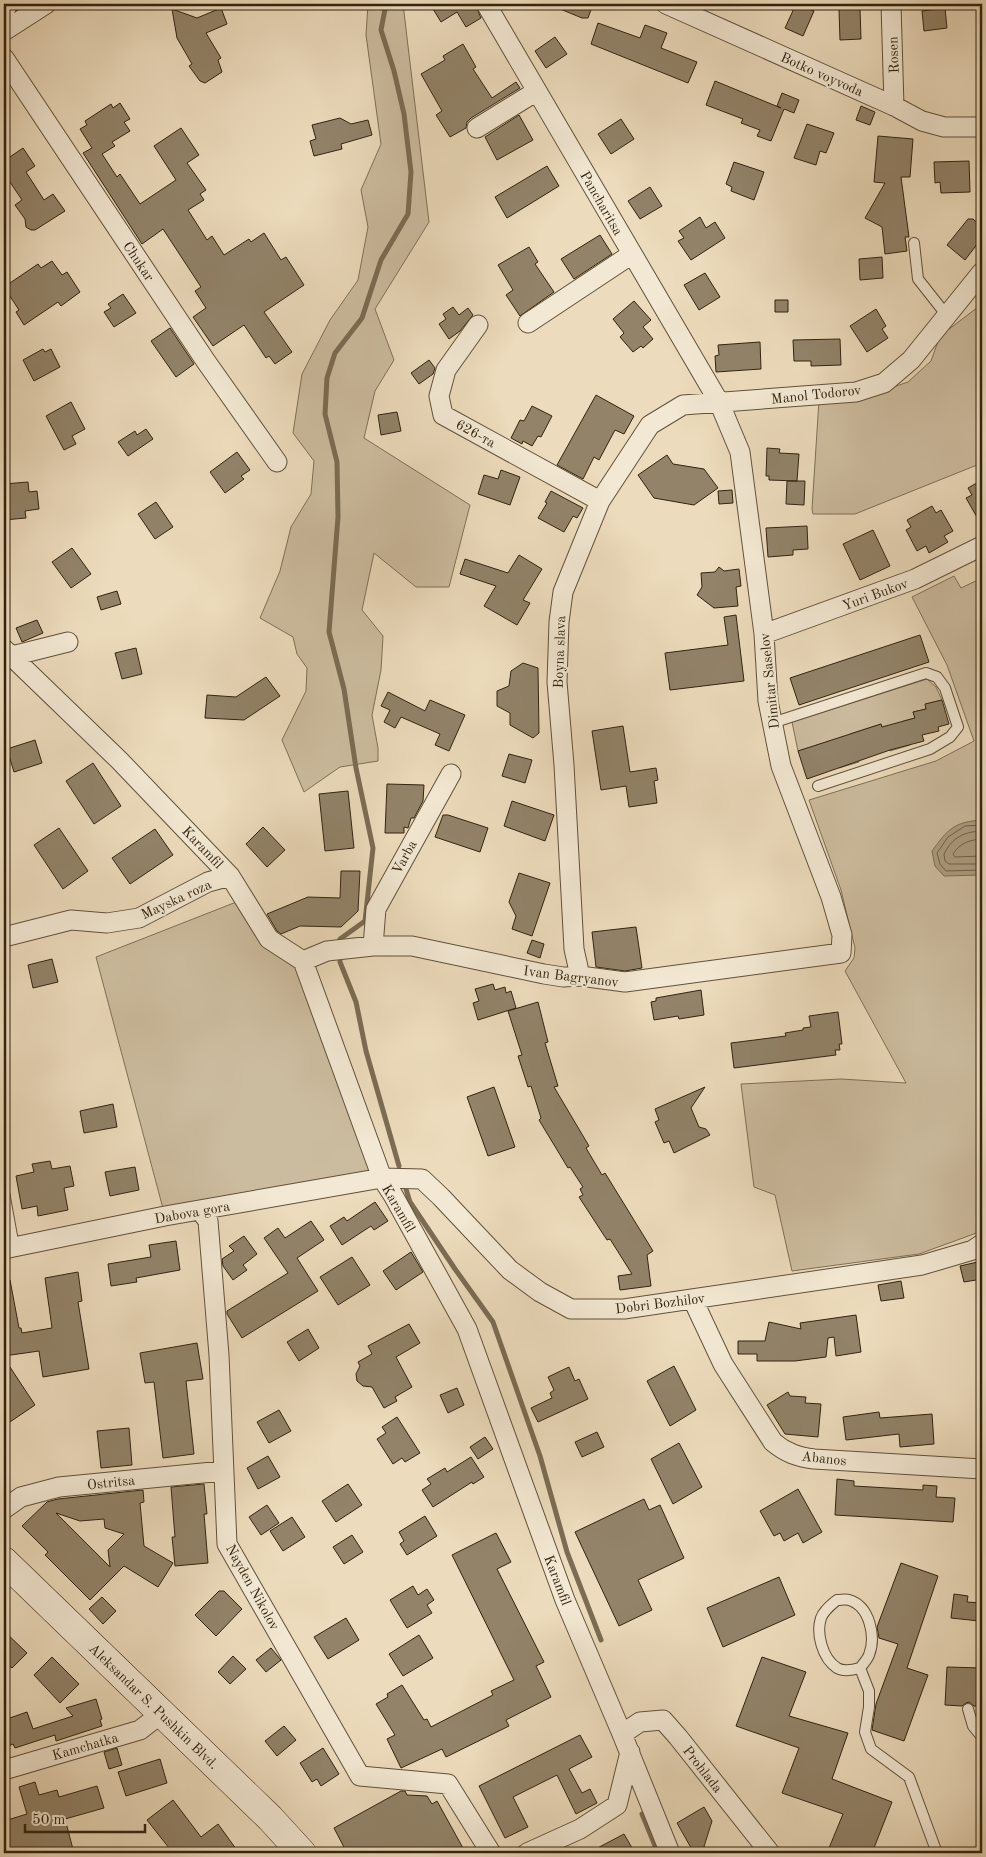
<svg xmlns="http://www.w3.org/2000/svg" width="986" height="1857" font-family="'Old Standard TT',serif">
<rect width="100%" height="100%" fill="#ecdbbc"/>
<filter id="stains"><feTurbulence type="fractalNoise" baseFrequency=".004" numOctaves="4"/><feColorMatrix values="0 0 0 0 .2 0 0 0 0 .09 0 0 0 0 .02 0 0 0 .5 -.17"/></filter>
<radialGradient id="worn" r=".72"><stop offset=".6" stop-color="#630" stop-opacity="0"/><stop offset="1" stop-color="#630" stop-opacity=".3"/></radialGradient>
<path fill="#ccbc9f" stroke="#7e7057" d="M368 4H403L429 222 375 309 394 360 375 391 364 438 470 505 449 587H416L374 553 362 610 383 636 381 670 372 715 378 748V761L340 767 304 792 282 740 306 691 307 668 297 654 293 637 260 618 280 571 291 527 311 494 314 461 293 433 302 374 330 320 358 280 368 227 361 190 381 144 366 35Z
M982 304V463L855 514H813L812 509 819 400 867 396 908 382 931 361 940 336Z
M954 576 961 588 982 578V1231L919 1254 792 1271 775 1195 754 1187 741 1084 841 1079 906 1083 845 971 854 958 855 948 841 890 809 800 936 761 974 741 947 665 912 597Z
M927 679 936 687 942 700 926 704V709L913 712 915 718 903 721 910 745 890 751 881 724 850 734 859 762 839 768 830 741 798 751 792 722Z
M244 899 303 961 382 1178 165 1216 96 957Z"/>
<path fill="#ac9c81" stroke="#7b6c53" d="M982 820V875L944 876 935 866 932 851C948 829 954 822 982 820Z"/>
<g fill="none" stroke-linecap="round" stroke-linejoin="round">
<path stroke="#6e6048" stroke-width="1" d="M982 825 965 826 948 837 937 853 940 864 946 871 982 870
M982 831C963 832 953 837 944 854L945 861 949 864H982
M982 839C969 840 960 843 953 854L955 857 982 856"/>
<path stroke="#7b6c53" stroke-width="5" d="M340 945V939L365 921 373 848 356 768 344 689 329 632 338 517 337 462 325 414 327 378 335 353 362 318 381 260 408 214 411 172 404 114 394 71 381 30 386 4
M340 954V962L356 1002 366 1051 399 1166
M405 1186 410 1202 455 1269 493 1322 540 1456 567 1552 601 1640
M642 1814 658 1853"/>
</g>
<path fill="#928369" stroke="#31230f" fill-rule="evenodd" d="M430 4H475L481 18 466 27 457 12 441 22Z
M548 4H593L588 18H582Z
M796 4 814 11 803 36 785 28Z
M221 8 227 24 206 33 221 58 218 60 222 72 205 83 200 81 189 66 192 64 177 38 172 9 197 18Z
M945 8 947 28 924 31 922 11Z
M839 9H860L861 39 840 40Z
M598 23 640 38 645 25 667 33 661 48 697 62 688 83 591 44Z
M555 37 567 54 546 68 535 51Z
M463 44 476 67 473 69 492 98 516 82 520 88 471 118 467 122 466 128 450 137 436 115 442 111 421 74 445 60 443 56Z
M715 81 781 108 777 106 782 93 799 100 794 113 784 109 771 141 757 136 760 130 741 123 743 119 706 105Z
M120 103 130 119 124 122 130 131 112 142 115 146 102 154 117 177 120 174 140 204 176 180 154 146 181 128 199 155 187 163 206 190 200 194 204 200 188 210 207 240 212 236 224 255 249 239 251 242 264 233 281 260 286 257 304 285 264 312 292 352 275 364 269 356 266 358 244 325 213 346 193 317 206 308 195 291 201 287 163 229 142 244 83 153 92 148 80 129 87 125 85 121 111 104 113 108Z
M861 106 875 112 870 125 856 120Z
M519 115 533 140 497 160 485 137Z
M340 118 351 124 368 120 372 135 341 144 342 149 314 156 310 141 316 139 312 125Z
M621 119 634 139 611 154 598 134Z
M807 124 834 133 826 153 820 151 816 165 794 158Z
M878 136 913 139 910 177H901L909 237H905L907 251 885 254 882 227 865 218 885 183 874 182Z
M23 148 35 166 26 172 44 200 53 194 65 211 35 230H31L26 227 25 219 15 205 22 200 4 173V161Z
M969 161 970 192 941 193 940 182 935 183 934 162Z
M734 162 764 172 754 200 731 191 732 187 726 184Z
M547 166 559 186 507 218 495 197Z
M650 187 662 206 640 219 628 201Z
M700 217 706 228 715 222 725 238 691 260 678 241 684 238 679 231Z
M968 219H973L982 227V238L965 260 947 245Z
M600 235 612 254 574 279 561 259Z
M529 247 538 262 535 264 554 292 520 316 506 295 513 290 498 265Z
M882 257 883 278 860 280 859 259Z
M52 261 62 275 67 272 80 292 61 306 58 302 24 325 16 312 19 310 4 287 38 264 41 268Z
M705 273 720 297 699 310 684 285Z
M123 294 136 313 114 327 104 312 111 308 108 304Z
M775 300H788V312H775Z
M634 301 651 320 643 327 653 339 643 348 641 346 633 352 620 337 624 333 613 319Z
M453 307 459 315 468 308 473 315 460 331 449 339 439 324 446 319 443 314Z
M876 309 886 326 882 329 888 338 867 352 850 326Z
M170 328 194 364 176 377 151 341Z
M840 339 841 365 811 366V361H794L793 340Z
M760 342 761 369 716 372 715 356 719 355 718 345Z
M43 349 45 352 51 349 60 367 34 381 23 360Z
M429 360 435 368 433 374 419 384 411 373Z
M596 395 634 416 624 434 615 430 599 460 594 457 583 479 557 465Z
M71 402 85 429 72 436 76 444 64 450 46 416Z
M532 406 552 416 541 437 538 436 532 446 523 441 522 444 511 438 520 420 524 421Z
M397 412 401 431 381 435 378 415Z
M146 429 153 439 128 456 118 442 135 431 137 435Z
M767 448 780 449 779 453 799 454 797 481 769 480V476H766Z
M237 452 250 470 241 476 244 479 225 493 210 472Z
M667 455 673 464 704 469 718 488 694 505 654 498 638 475Z
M501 470 520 477 510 505 478 494 484 475 498 479Z
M982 480V526L966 498 972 495 968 488Z
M787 481H805L804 505 786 504Z
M28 482 29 492 37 491 39 509 25 511 26 518 4 520V484Z
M732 490 733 503 719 504 718 491Z
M551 491 583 508 577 518 573 516 564 532 538 518 547 503 545 502Z
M156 502 173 527 155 539 138 514Z
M932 506 936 513 941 510 953 531 944 536 948 542 929 553 926 546 917 551 906 530 911 527 907 520Z
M807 526 808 549 793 550V555L768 557 766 528Z
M873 530 890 566 860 580 843 544Z
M72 548 91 574 71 588 52 562Z
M519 555 542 569 523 600 530 603 517 625 484 606 496 586 460 574 465 559 508 573Z
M719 567 724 571 739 569 741 586 736 587 738 606 714 608 697 595 702 587 701 573 715 572Z
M117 591 121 604 101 610 97 597Z
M736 615 744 681 670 690 665 653 728 645 724 617Z
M37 620 43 633 22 642 16 628Z
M920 635 929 662 799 705 790 678Z
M136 648 142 674 122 679 115 653Z
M523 663 538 668 539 733 533 738 510 725V713L497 706V691L509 686 511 671Z
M266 677 280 696 244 720 205 718 207 695 236 697Z
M388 692 425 711 430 700 465 715 449 751 435 745 440 734 401 717 395 728 384 722 390 710 381 706Z
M942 700 949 724 938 727 939 731 922 735 924 741 890 750 807 779 798 751 881 724 882 727 915 718 913 712 926 709 925 704Z
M623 726 630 772 656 768 658 780 654 781 657 803 629 807 626 786 601 790 592 731Z
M35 740 42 763 14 772 7 749Z
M509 754 532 760 525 783 502 776Z
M93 763 121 806 94 824 66 781Z
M387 784 424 785 423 801 414 818H411L408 828 404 827V833H385Z
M348 791 354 848 325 851 319 794Z
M512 801 554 815 545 841 504 826Z
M443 815H448L488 828 480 852 435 837Z
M263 827 285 850 267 867 246 844Z
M59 828 88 871 63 889 34 845Z
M155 829 173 855 130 884 112 858Z
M341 871H360L358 911 341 927 300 926 281 934 277 931 267 914 308 897 340 898Z
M519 873 550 883 532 936 512 929 516 916 509 902Z
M636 927 642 968 625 971 596 967 592 932Z
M532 940 544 944 540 958 527 953Z
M52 959 58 982 33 988 28 965Z
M493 984 495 990 505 987 506 993 511 991 516 1008 478 1020 473 1003 479 1001 475 989Z
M701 990 704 1015 679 1019 678 1016 654 1020 651 1002 656 1001V998Z
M538 1002 548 1042 545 1043 558 1086 554 1087 589 1146 586 1148 602 1175 605 1173 653 1251 647 1255 651 1286 620 1290 618 1276 632 1274 610 1239 607 1240 579 1197 583 1195 580 1189 583 1187 570 1167 568 1168 539 1120 541 1118 531 1086 528 1087 518 1056 522 1055 508 1011Z
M838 1012 842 1044H839L840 1050H835L836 1055 734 1068 731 1043 786 1036 785 1033 803 1030V1028L811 1027 809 1016Z
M494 1087 515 1147 488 1156 467 1097Z
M705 1087 691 1108 699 1127 706 1129 710 1135 674 1153 669 1141 664 1143 655 1122 659 1120 655 1109Z
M113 1104 117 1127 84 1133 80 1111Z
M50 1161 52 1169 70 1166 74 1186 64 1188 68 1210 38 1216 37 1206 22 1209 16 1176 34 1172 32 1164Z
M135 1167 139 1190 110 1196 105 1172Z
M375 1202 388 1221 374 1230 371 1226 342 1245 330 1226 344 1217 347 1221Z
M311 1221 324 1240 297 1258 318 1291 242 1338 227 1314V1311L288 1273 264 1238 278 1228 285 1238Z
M244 1236 257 1254 243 1265 247 1270 233 1280 223 1266 222 1259 234 1251 229 1246Z
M176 1241 180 1270 136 1278 137 1282 111 1286 108 1264 151 1257 149 1245Z
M411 1252 423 1272 396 1290 383 1271Z
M352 1257 370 1285 338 1305 320 1277Z
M982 1261V1279L964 1282 960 1266Z
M78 1272 82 1301 78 1302 89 1369 43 1377 39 1351 4 1356V1280H10L19 1328H21L22 1333 52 1328 45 1278Z
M901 1281 904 1298 881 1301 878 1285Z
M856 1315 861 1352 836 1356 834 1337 828 1338 826 1357 795 1361H757V1354H738V1341H765L769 1322 801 1329 800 1323Z
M409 1324 420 1343 396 1357 412 1387 395 1397 397 1401 384 1408 372 1387 363 1386 357 1381 356 1374 360 1366 358 1362 372 1354 368 1346Z
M308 1329 319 1348 299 1361 287 1342Z
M197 1343 203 1379 186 1381 194 1454 163 1458 154 1382 145 1383 140 1353Z
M4 1358 35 1405 4 1426Z
M674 1366 696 1410 670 1426 647 1381Z
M569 1367 575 1381 579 1379 588 1399 538 1422 531 1408 552 1398 550 1393 554 1390 548 1377Z
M457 1388 464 1405 448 1413 440 1395Z
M788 1392 790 1396 806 1397 805 1403 821 1404 818 1437 785 1434 767 1405Z
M279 1410 291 1431 269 1443 257 1422Z
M879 1412 880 1418 932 1414 934 1444 900 1447 899 1434 846 1440 843 1417Z
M397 1417 420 1453 405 1462 402 1458 393 1464 377 1439 386 1433 382 1427Z
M129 1428 132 1465 101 1468 97 1431Z
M597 1432 604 1447 582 1457 575 1442Z
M485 1437 493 1449 478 1459 470 1447Z
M679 1443 702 1487 673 1504 651 1459Z
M268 1456 280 1477 258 1489 247 1468Z
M471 1457 484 1477 473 1484 472 1482 433 1507 422 1490 431 1484 427 1479 445 1468 447 1472Z
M837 1479 854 1481V1486L923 1490V1485L937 1486 936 1497 955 1498 953 1522 835 1515Z
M204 1484 207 1514H204L208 1563 175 1566 172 1537H175L171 1487Z
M348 1484 362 1505 336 1522 322 1501Z
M798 1489 822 1532 803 1543 798 1533 784 1541 780 1533 774 1536 760 1511Z
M143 1490 144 1502 140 1503 144 1546 173 1563 158 1587 124 1566 90 1600 45 1555 48 1552 22 1526 47 1502 58 1499ZM56 1513 80 1521 104 1519 105 1528 124 1534 108 1550 110 1567Z
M644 1499 649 1510 660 1505 684 1558 638 1580 652 1610 619 1626 575 1532Z
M267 1505 279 1523 261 1535 249 1517Z
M425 1516 437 1536 407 1555 400 1544 404 1541 399 1532Z
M292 1517 305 1537 283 1551 270 1531Z
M496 1533 511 1562 497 1569 544 1662 536 1666 551 1697 506 1720 509 1726 446 1757 442 1749 401 1768 387 1739 395 1735 376 1704 388 1697 387 1694 402 1685 424 1720 427 1719 431 1727 493 1695 491 1691 514 1680 452 1555Z
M352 1535 363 1552 344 1564 333 1547Z
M901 1563 938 1576 907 1668 928 1675 904 1741 872 1730 876 1704 898 1644 879 1638 877 1627Z
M779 1577 795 1615 723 1647 707 1608Z
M413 1586 418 1595 427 1589 434 1600 427 1605 432 1613 407 1628 390 1600Z
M219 1591H224L242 1609 216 1636 195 1615Z
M954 1594 968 1596 967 1602 981 1603 979 1621 951 1618Z
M102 1597 116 1611 103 1624 89 1609Z
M346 1618 359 1640 328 1659 314 1637Z
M4 1631 27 1653 12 1668 4 1661Z
M419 1635 433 1658 403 1676 389 1654Z
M271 1648 281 1660 266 1672 256 1660Z
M233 1656 246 1669 230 1684 218 1672Z
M52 1657 79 1684 60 1703 34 1675Z
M762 1657 806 1672 789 1716 848 1733 832 1779 892 1802 872 1853H827L843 1814 782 1793 799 1748 736 1726Z
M947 1667 982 1668V1707L974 1706 969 1702 966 1703 962 1706 945 1705Z
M96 1699 102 1719 100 1720 102 1726 56 1741 55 1735 15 1748 13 1744 4 1748V1720L27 1712 33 1729 73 1716 66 1708Z
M284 1726 296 1740 277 1756 265 1741Z
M580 1735 592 1757 569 1769 582 1793 590 1789 597 1803 576 1814 557 1775 513 1797 528 1827 505 1838 479 1786Z
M117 1748 122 1765 109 1769 104 1752Z
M323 1748 339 1774 321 1786 317 1779 312 1782 300 1763Z
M160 1759 167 1783 126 1796 118 1772Z
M35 1782 39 1795 57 1790 59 1797 97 1786 104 1808 65 1819 74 1853H9L7 1844 4 1845V1821L27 1814 19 1787Z
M401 1791H405L407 1795 427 1796 432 1804 437 1801 463 1848 454 1853H347L334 1828Z
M173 1800 201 1837 218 1824 239 1853H173L147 1820Z
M704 1807 712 1821 702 1853H694L677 1823Z
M624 1834 635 1853H588Z"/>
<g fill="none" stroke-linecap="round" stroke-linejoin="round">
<g stroke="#60513a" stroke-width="12">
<path id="service" d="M914 243 918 279 948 317
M772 723 926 673 937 677 945 688 958 727 950 737 930 749 818 786
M4 1192 14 1247
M837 1600C841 1600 846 1599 849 1600 870 1606 876 1637 869 1655 867 1660 863 1664 860 1668 853 1670 844 1672 837 1668 822 1658 816 1633 821 1618 824 1610 831 1605 837 1600Z
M860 1668 869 1691V1707L865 1732 871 1749 909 1777 937 1853
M968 1709 973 1726 982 1737"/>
</g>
<g stroke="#60513a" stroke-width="21">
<path id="minor" d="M666 4 894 106 922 121 944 127H982
M891 4 894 106
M4 12 8 4
M4 31 46 4
M4 58 205 360 277 462
M477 128 537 91
M528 323 632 254
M478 325 446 370 439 396 443 415 600 501
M764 634 915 579 982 546
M4 649 119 760 230 876 269 939 303 961 382 1178 393 1195 467 1329 565 1600 622 1734 670 1853
M4 658 68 642
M4 937 71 920 107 923 139 918 208 882 230 876
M373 946 376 909 451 774
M303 961 327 951 373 946H412L544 974 563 977 580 976 625 982 841 953 842 935 831 897 781 766 768 701 764 634 740 452 719 402 486 4
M580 976 574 949 564 765 557 682 559 622 563 592 600 501 650 425 683 405 856 392 884 383 911 360 982 272
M200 1210 208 1221 219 1355 227 1544 360 1776 448 1784 491 1853
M4 1249 165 1216 382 1178 422 1179 441 1197 510 1270 540 1292 571 1309H624L922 1265 973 1250 982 1244
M693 1300 723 1364 773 1442C786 1453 798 1457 814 1459L982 1469
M4 1509 21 1497 59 1487 223 1471
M622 1734 640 1722 663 1720 678 1737 770 1853
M4 1770 140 1730 162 1713
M527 1853 580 1829 617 1805 630 1752"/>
</g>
<g stroke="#31230f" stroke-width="29">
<path id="secondary" d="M4 1561 270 1818 302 1853"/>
</g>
<use href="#service" stroke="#f3e8d3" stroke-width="10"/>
<use href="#minor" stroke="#f3e8d3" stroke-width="19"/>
<use href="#secondary" stroke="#f3e8d3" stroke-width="28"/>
</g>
<g text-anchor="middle" stroke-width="4.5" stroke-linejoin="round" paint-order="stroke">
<g font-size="14" fill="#31230f" stroke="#f3e8d3">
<text transform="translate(893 55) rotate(-92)" y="5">Rosen</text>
<text transform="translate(822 74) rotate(24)" y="5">Botko voyvoda</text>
<text transform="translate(602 203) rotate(60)" y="5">Pancharitsa</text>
<text transform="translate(139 261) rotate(56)" y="5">Chukar</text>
<text transform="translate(816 394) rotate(-6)" y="5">Manol Todorov</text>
<text transform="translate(476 433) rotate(29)" y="5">626-та</text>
<text transform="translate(875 594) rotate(-20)" y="5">Yuri Bukov</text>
<text transform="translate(559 652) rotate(-88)" y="5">Boyna slava</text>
<text transform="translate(769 681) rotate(-96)" y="5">Dimitar Saselov</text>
<text transform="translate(203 847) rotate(46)" y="5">Karamfil</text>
<text transform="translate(404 857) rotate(-61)" y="5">Varba</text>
<text transform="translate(176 899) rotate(-25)" y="5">Mayska roza</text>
<text transform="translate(571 976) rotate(7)" y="5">Ivan Bagryanov</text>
<text transform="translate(399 1208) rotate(60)" y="5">Karamfil</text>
<text transform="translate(192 1212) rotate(-10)" y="5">Dabova gora</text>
<text transform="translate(660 1303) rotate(-7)" y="5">Dobri Bozhilov</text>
<text transform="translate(824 1458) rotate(6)" y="5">Abanos</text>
<text transform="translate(111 1482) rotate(-6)" y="5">Ostritsa</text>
<text transform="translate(558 1580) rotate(69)" y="5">Karamfil</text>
<text transform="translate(253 1587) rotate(61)" y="5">Nayden Nikolov</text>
<text transform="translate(154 1706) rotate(44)" y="5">Aleksandar S. Pushkin Blvd.</text>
<text transform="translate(85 1746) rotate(-16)" y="5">Kamchatka</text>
<text transform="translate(703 1769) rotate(52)" y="5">Prohlada</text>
</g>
</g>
<rect width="986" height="1857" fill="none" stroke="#ecdbbc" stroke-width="20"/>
<rect x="5" y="5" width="976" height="1847" fill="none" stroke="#31230f" stroke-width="2.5"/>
<rect x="10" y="10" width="966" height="1837" fill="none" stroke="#31230f"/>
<path d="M25 1824v8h120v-8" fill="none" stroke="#31230f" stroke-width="2.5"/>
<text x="32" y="1824" font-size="15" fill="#31230f" stroke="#f3e8d3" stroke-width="4" paint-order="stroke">50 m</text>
<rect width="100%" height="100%" filter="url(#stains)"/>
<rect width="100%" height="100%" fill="url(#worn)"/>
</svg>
